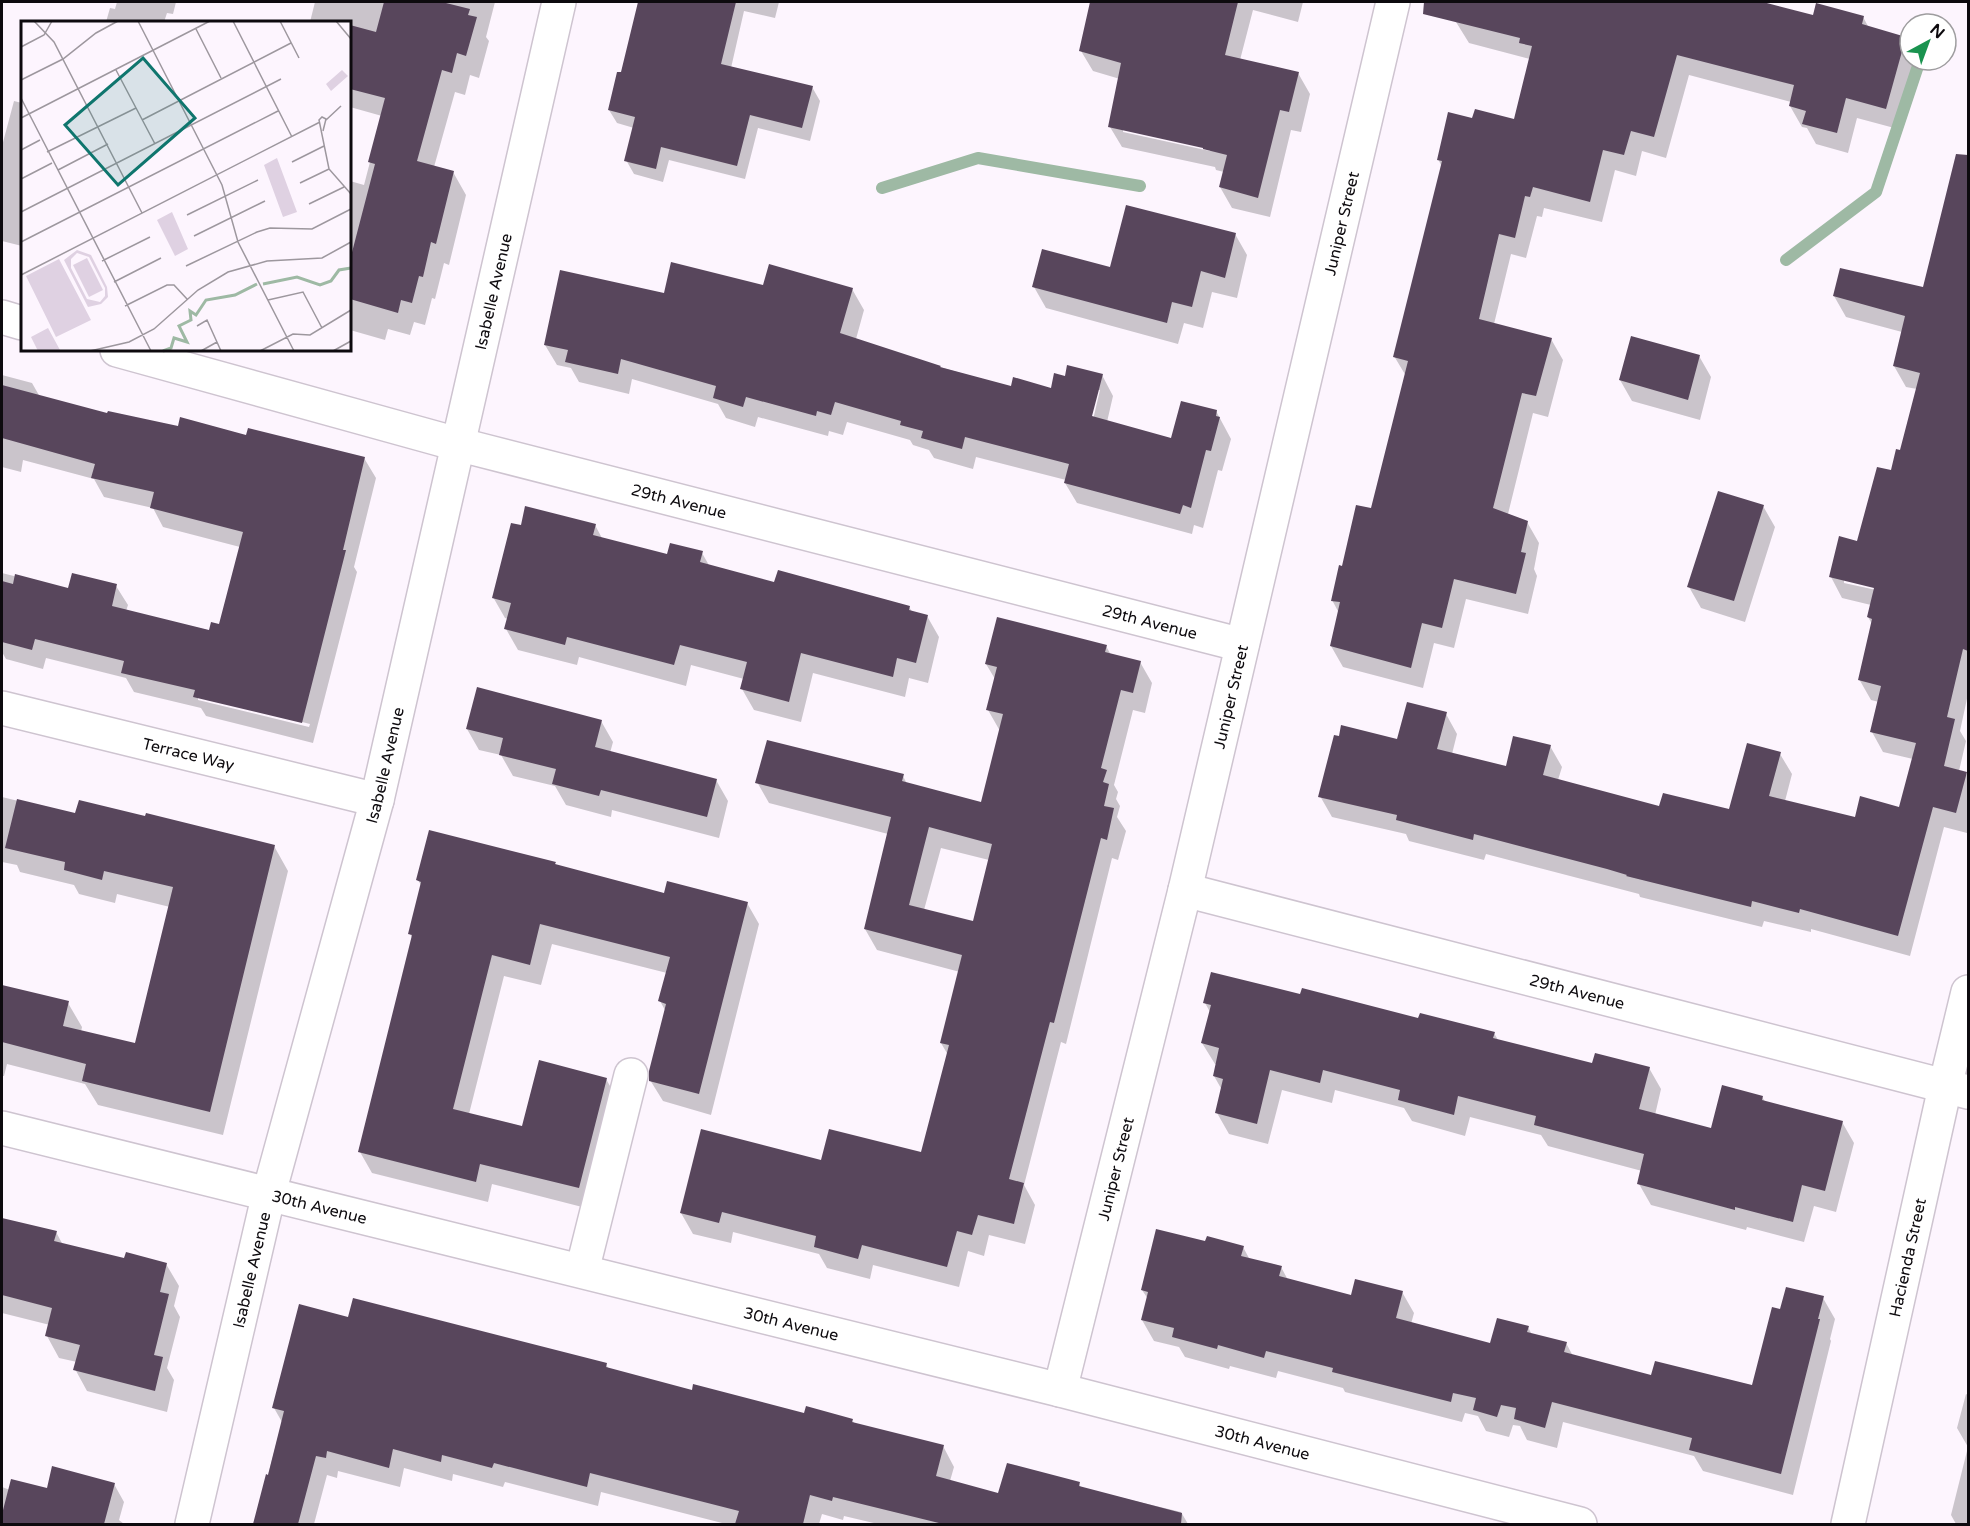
<svg xmlns="http://www.w3.org/2000/svg" width="1970" height="1526" font-family="'Varela Round',sans-serif">
<rect width="100%" height="100%" fill="#fdf5fe"/>
<path fill="#0003" fill-rule="evenodd" d="M117 2H176L173 14 167 13 164 22H106L110 8 115 9Z
M315 2H495L486 37 489 41 479 78 470 75 465 95 455 92 434 167 453 172 466 195 449 265 444 263 435 299 432 298 425 325 414 322 410 335 388 329 385 340 350 330V181L364 185 382 116 350 107V22H310Z
M640 2 658 5 659 2H779L775 18 744 11 731 68 812 87 820 101 810 141 758 128 745 179 669 160 663 182 634 174 626 160 634 128 617 123 609 110 622 74Z
M1092 2H1303L1298 22 1253 10 1240 60 1298 73 1310 94 1301 132 1291 130 1270 217 1232 208 1220 187 1224 172 1216 170 1215 167 1122 147 1110 127 1120 79 1093 71 1081 51ZM1123 128 1211 148 1210 151 1123 132Z
M1461 2H1756L1814 16 1863 17 1869 28 1905 38 1910 47V60H1916L1898 129 1857 118 1848 153 1816 144 1807 128 1802 127 1790 106 1791 102 1689 75 1666 158 1642 151 1636 176 1615 170 1602 222 1544 208 1542 217 1537 216 1526 258 1511 254 1494 324 1551 339 1563 360 1548 417 1533 413 1508 514 1527 522 1539 543 1534 569 1537 576 1528 614 1466 599 1454 648 1434 643 1423 688 1343 667 1331 646 1339 613 1332 600 1343 567 1372 510 1406 376 1394 356 1442 167 1438 159 1473 120 1515 121 1530 59 1469 43 1456 22Z
M14 101 22 103V246L2 241V146Z
M1954 171 1968 175V694L1960 731 1966 741 1959 771 1966 773 1968 777V829L1967 833 1944 827 1910 956 1811 929V932L1764 921 1762 927 1640 897 1639 894 1620 889 1486 854 1484 860 1409 841 1406 834 1332 817 1320 796 1398 741 1446 714 1457 734 1452 754 1507 768 1550 746 1562 767 1558 780 1661 808 1730 811 1780 754 1792 774 1785 801 1856 819 1900 809 1913 759 1883 752 1872 732 1879 702 1871 700 1859 679 1872 624 1868 617 1871 605 1842 598 1831 577 1858 543 1892 472 1901 452 1917 389 1906 387 1894 366 1902 332 1846 317 1834 296 1924 289ZM1844 579 1881 588V591L1844 583Z
M1235 234 1247 255 1237 298 1212 292 1203 328 1184 323 1178 344 1046 308 1034 287 1111 269Z
M765 287 852 289 864 310 856 339 940 367 1012 388 1052 389 1066 378 1102 375 1113 396 1107 422 1172 439 1216 411 1231 439 1222 471 1218 470 1203 528 1194 525 1192 534 1077 503 1065 483 1066 480 976 457 973 469 934 458 929 450 913 445 910 440 847 422 843 435 829 431 828 436 758 417 755 427 726 418 718 404 632 379 629 394 579 382 571 368 557 365 545 345 665 295ZM1097 390H1100L1092 424 1089 423Z
M1699 356 1711 377 1700 420 1632 401 1620 380Z
M2 375 32 383 40 397 108 415 179 428 247 437 364 458 376 478 354 567 357 572 313 743 206 716 201 708 134 692 126 678 46 658 43 669 6 659 2 652V573L69 590 116 586 128 605 126 611 211 631 221 626 240 547 163 527 153 508 104 497 94 479 23 460 21 472 2 467ZM198 696 310 724 309 727 198 700Z
M1763 506 1775 527 1745 622 1701 608 1689 587Z
M595 525 603 540 668 556 702 553 710 567 776 584 909 607 913 613 927 616 939 637 928 683 909 678 905 697 813 673 801 722 754 710 742 689 744 679 691 665 686 686 579 657 577 665 518 650 506 629 508 619 505 618 493 597 522 527Z
M1106 646 1111 655 1140 662 1152 683 1145 713 1133 710 1114 785 1118 792 1116 799 1120 806 1117 817 1126 831 1118 860 1112 858 1066 1044 1061 1042 1024 1185 1035 1205 1025 1244 989 1235 984 1256 968 1251 959 1287 873 1265 870 1279 827 1268 819 1254 733 1232 731 1243 693 1234 681 1213 822 1162 922 1154 948 1055 941 1043 960 972 877 950 865 929 888 834 769 803 757 782 903 776 907 784 982 804 1000 731 988 710 995 679 986 664ZM941 848 989 860 974 923 924 910Z
M601 721 613 742 610 753 716 780 728 801 719 838 612 810 611 817 566 805 555 786 513 776 501 755 479 750 467 729Z
M2 797 76 815 274 846 288 871 223 1135 98 1105 85 1084 7 1064 4 1076H2V986L68 1003 82 1027 81 1032 136 1045 170 907 117 894 115 903 79 894 74 885 20 872 17 865 2 862Z
M555 863 556 866 666 894 747 903 759 924 711 1115 663 1101 650 1080 666 1012 660 1001 667 973 552 944 541 985 504 976 469 1114 523 1128 606 1079 618 1100 590 1209 492 1184 488 1202 372 1173 360 1152 413 939 410 934 422 887 418 880Z
M1301 996 1494 1033 1498 1040 1593 1065 1649 1068 1661 1089 1655 1115 1712 1129 1762 1097 1766 1103 1842 1122 1854 1143 1836 1212 1814 1206 1804 1242 1747 1227 1746 1230 1651 1205 1639 1184 1642 1171 1548 1146 1541 1135 1470 1117 1465 1136 1412 1121 1404 1108 1335 1090 1332 1103 1282 1090 1268 1144 1229 1134 1217 1113 1222 1090 1214 1076 1217 1064H1215L1202 1043 1210 1012 1205 1003Z
M2 1219 56 1232 63 1245 125 1260 166 1264 179 1286 174 1306 180 1317 167 1368 174 1380 167 1412 87 1391 75 1369 77 1362 59 1358 47 1336 50 1325 2 1313Z
M1206 1243 1243 1247 1250 1260 1281 1267 1288 1280 1353 1296 1402 1292 1414 1313 1411 1324 1491 1345 1528 1327 1532 1335 1566 1343 1573 1356 1652 1376 1753 1387 1781 1311 1823 1298 1835 1319 1830 1339 1831 1341 1793 1495 1703 1471 1694 1456 1563 1422 1557 1448 1527 1440 1520 1426 1513 1425 1509 1437 1486 1431 1478 1416 1465 1413 1462 1422 1345 1392 1343 1388 1278 1371 1276 1378 1230 1366 1229 1369 1185 1357 1179 1347 1154 1341 1142 1320 1148 1299 1142 1290Z
M349 1319 606 1364 609 1370 693 1392 805 1415 852 1420 855 1424 943 1446 954 1467 950 1481 999 1495 1079 1483 1081 1488 1181 1512 1188 1524H878L844 1516 843 1520 822 1514 819 1524H726L601 1492 598 1506 505 1482 503 1487 453 1474 452 1481 404 1468 400 1487 338 1471 337 1478 327 1475 314 1524H255L282 1422 274 1408Z
M1966 1394 1968 1395V1524H1956L1951 1515 1968 1447 1957 1428Z
M114 1484 124 1502 119 1520 124 1524H2V1487L10 1490H48Z"/>
<g fill="none" stroke-linecap="round" stroke-linejoin="round">
<path stroke="#9eb9a4" stroke-width="12" d="M882 188 978 158 1140 186
M1786 260 1876 192 1920 60"/>
</g>
<path fill="#58465c" fill-rule="evenodd" d="M384 2H442L470 9 468 15 477 17 466 56 457 53 452 73 442 70 417 161 454 171 436 244 431 242 423 277 419 276 412 303 401 300 398 313 350 299V260L375 164 368 162 385 98 350 89V25L376 32Z
M638 2H736L721 64 813 86 802 128 750 115 737 166 661 147 656 169 624 161 635 117 608 110 617 72H621Z
M1090 2H1238L1225 55 1299 72 1289 112 1280 110 1258 198 1219 187 1227 155 1203 149V148L1108 127 1121 63 1079 51Z
M1424 2H1763L1813 15 1816 3 1864 16 1862 24 1906 37 1886 109 1846 98 1837 133 1802 124 1806 111 1789 106 1794 85 1677 55 1654 137 1631 131 1624 155 1603 150 1590 202 1533 187 1530 197 1525 196 1515 238 1499 234 1479 319 1552 338 1536 396 1522 393 1493 508 1528 521 1521 552 1526 553 1516 594 1454 579 1442 628 1422 623 1411 668 1330 646 1340 602 1331 601 1339 565 1342 566 1356 505 1371 508 1408 361 1393 357 1442 161 1437 160 1448 112 1472 118 1475 109 1514 119 1532 46 1519 43 1520 38 1423 14Z
M1956 154 1968 155V651L1963 649 1947 717 1955 719 1944 766 1967 772 1956 813 1933 807 1898 936 1800 909 1799 913 1752 901 1751 907 1626 876 1627 875 1607 869 1474 834 1473 840 1396 820 1397 815 1318 797 1334 735 1339 736 1341 725 1397 739 1407 702 1447 712 1437 749 1506 766 1513 736 1551 745 1543 775 1659 806 1663 793 1729 809 1747 743 1781 752 1769 796 1855 817 1860 796 1899 807 1916 743 1870 732 1881 686 1858 680 1872 619 1867 617 1874 588 1829 577 1839 536 1857 541 1877 467 1891 470 1896 449 1900 450 1920 373 1893 366 1905 316 1833 296 1840 268 1923 287Z
M1126 205 1236 233 1225 278 1201 271 1192 307 1172 302 1167 323 1032 287 1042 249 1110 267Z
M671 262 763 285 769 264 853 288 840 333 941 366 940 367 1011 386 1013 377 1051 388 1054 373 1065 376 1067 365 1103 374 1092 416 1171 438 1181 401 1217 410 1216 416 1220 417 1211 451 1206 450 1191 508 1183 505 1180 514 1064 483 1069 464 965 437 962 449 921 438 923 431 900 425 901 421 835 402 831 415 817 411 816 416 746 397 743 407 713 398 716 386 621 359 618 374 565 362 568 350 544 345 560 270 664 293Z
M1631 336 1700 355 1688 400 1619 380Z
M2 385 107 413 108 411 178 426 180 417 246 435 248 428 365 457 343 550H346L302 723 193 697 195 690 121 673 124 661 35 639 32 650 2 642V581L13 584 15 574 68 588 72 573 117 584 112 606 209 630 211 622 219 624 243 532 150 508 154 492 91 478 95 464 2 438Z
M1718 491 1764 505 1734 601 1687 587Z
M525 506 596 524 593 535 667 554 670 543 703 551 700 562 774 582 778 570 910 606 909 610 928 615 916 663 897 658 893 677 801 653 789 702 740 689 747 662 680 645 674 665 567 637 565 645 504 629 511 603 492 598 511 523 521 525Z
M997 617 1107 645 1105 652 1141 661 1133 693 1121 690 1101 768 1107 770 1103 782 1109 784 1104 806 1114 808 1107 840 1101 838 1054 1023 1050 1022 1009 1179 1024 1183 1014 1224 978 1215 972 1235 957 1231 947 1267 862 1245 858 1259 814 1247 816 1236 722 1212 719 1223 680 1213 701 1129 821 1160 829 1129 921 1152 949 1045 940 1043 962 955 864 929 891 817 755 783 767 740 904 774 902 781 981 802 1003 714 986 710 997 667 985 664ZM929 827 992 844 973 921 909 905Z
M477 687 602 720 595 747 717 779 707 817 601 790 599 796 552 784 556 769 499 755 503 738 466 729Z
M17 799 75 813 79 800 145 816 146 813 275 845 210 1112 82 1081 86 1064 2 1042V985L69 1001 63 1026 135 1043 173 887 104 871 102 880 64 870 65 862 5 848Z
M429 830 556 862 555 864 664 893 667 881 748 902 699 1094 649 1081V1071L666 1004 658 1001 670 957 540 924 530 965 492 955 453 1109 522 1126 539 1060 607 1078 579 1188 480 1164 476 1182 358 1152 412 935 408 934 421 882 416 880Z
M1211 972 1300 994 1302 988 1418 1018 1420 1013 1495 1032 1493 1038 1592 1063 1595 1053 1650 1067 1639 1109 1711 1128 1722 1085 1763 1096 1762 1100 1843 1121 1825 1191 1802 1185 1793 1222 1735 1207V1210L1637 1184 1644 1154 1534 1125 1536 1116 1458 1096 1454 1115 1398 1100 1400 1090 1323 1070 1320 1083 1270 1070 1257 1124 1215 1113 1223 1079 1213 1076 1219 1048 1201 1043 1211 1005 1203 1003Z
M2 1218 57 1231 54 1241 124 1258 126 1252 167 1263 160 1292 169 1294 154 1355 163 1357 155 1391 73 1370 80 1345 45 1336 52 1308 2 1295Z
M1156 1229 1205 1241 1207 1236 1244 1246 1241 1256 1282 1266 1279 1276 1351 1295 1355 1279 1403 1291 1396 1318 1490 1343 1497 1318 1529 1326 1527 1332 1567 1342 1564 1352 1651 1375 1655 1361 1752 1385 1772 1307 1780 1309 1786 1287 1824 1296 1818 1319H1820L1781 1474 1689 1450 1692 1438 1552 1402 1545 1428 1514 1419 1516 1408 1501 1405 1497 1417 1473 1410 1476 1398 1453 1393 1451 1402 1332 1372 1333 1368 1266 1351 1264 1358 1218 1345 1217 1349 1172 1337 1174 1328 1141 1320 1148 1292 1141 1290Z
M353 1298 607 1363 606 1367 692 1390 693 1384 804 1413 806 1406 853 1419 852 1422 944 1445 936 1476 998 1493 1007 1463 1080 1482 1079 1486 1182 1513 1181 1524H943L833 1497 832 1501 810 1495 803 1524H735L739 1511 590 1473 587 1487 494 1463 492 1468 442 1455 441 1462 393 1449 389 1468 327 1451 326 1458 316 1456 298 1524H253L266 1474 268 1475 284 1411 272 1408 299 1304 348 1317Z
M52 1466 115 1483 104 1524H2V1514L11 1479 47 1488Z"/>
<g fill="none" stroke-linecap="round" stroke-linejoin="round">
<g stroke="#cec4d0" stroke-width="36">
<g id="minor">
<path d="M2 317 22 323"/>
<path id="s1" d="M117 350 457 444 1242 645"/>
<path id="s2" d="M2 708 377 800"/>
<path id="s3" d="M1185 890 1968 1092"/>
<path id="s4" d="M2 1128 1060 1390 1580 1524"/>
<path d="M582 1271 631 1075"/>
<path id="s5" d="M1060 1390 1185 890 1393 2"/>
<path id="s6" d="M192 1524 269 1193 377 800 559 2"/>
<path id="s7" d="M1848 1524 1945 1087 1968 992"/>
</g>
</g>
<use href="#minor" stroke="#fff" stroke-width="33"/>
</g>
<g text-anchor="middle" stroke-width="6" stroke-linejoin="round" paint-order="stroke">
<g font-size="16" fill="#0d0a0e" stroke="#fff">
<text dy="6" stroke="none"><textPath href="#s5" startOffset="1200">Juniper Street</textPath></text>
<text dy="6" stroke="none"><textPath href="#s6" startOffset="1269">Isabelle Avenue</textPath></text>
<text dy="6" stroke="none"><textPath href="#s1" startOffset="582">29th Avenue</textPath></text>
<text dy="6" stroke="none"><textPath href="#s1" startOffset="1068">29th Avenue</textPath></text>
<text dy="6" stroke="none"><textPath href="#s5" startOffset="714">Juniper Street</textPath></text>
<text dy="6" stroke="none"><textPath href="#s2" startOffset="192">Terrace Way</textPath></text>
<text dy="6" stroke="none"><textPath href="#s6" startOffset="783">Isabelle Avenue</textPath></text>
<text dy="6" stroke="none"><textPath href="#s3" startOffset="405">29th Avenue</textPath></text>
<text dy="6" stroke="none"><textPath href="#s5" startOffset="228">Juniper Street</textPath></text>
<text dy="6" stroke="none"><textPath href="#s4" startOffset="327">30th Avenue</textPath></text>
<text dy="6" stroke="none"><textPath href="#s7" startOffset="273">Hacienda Street</textPath></text>
<text dy="6" stroke="none"><textPath href="#s6" startOffset="261">Isabelle Avenue</textPath></text>
<text dy="6" stroke="none"><textPath href="#s4" startOffset="813">30th Avenue</textPath></text>
<text dy="6" stroke="none"><textPath href="#s4" startOffset="1299">30th Avenue</textPath></text>
</g>
</g>
<g transform="translate(21 21)">
<rect width="330" height="330" fill="#fdf5fe"/>
<path d="M321 49 327 55 310 70 305 63ZM256 137 276 191 262 196 243 144ZM151 191 167 228 154 235 136 199ZM56 229 70 234 86 266 87 276 80 283 67 286 43 239ZM56 232 68 236 84 267V275L79 281 66 278 50 247V238ZM66 237 82 269 68 276 52 244ZM38 238 70 299 35 316 5 255ZM27 307 39 329 38 330H17L10 316Z" fill="#dfd1e2" fill-rule="evenodd"/>
<path fill="none" stroke="#9eb9a4" stroke-width="3" d="M242 263 276 256 299 264 310 260 318 249 330 247M142 330 150 327 153 317 166 321 158 305 170 299 169 290 175 294 185 279 214 274 236 263"/>
<path fill="none" stroke="#9d979e" stroke-width="1.5" d="M13 0 33 21 121 192M117 0 201 164 217 221 273 330M212 0 271 116M259 0 278 37M315 0 330 18M175 8 200 57M0 26 23 14 31 0M95 49 134 123M0 59 42 38 75 12 97 0M0 77 130 330M0 97 189 0M121 99 270 22M305 99 320 85M302 110 305 98 301 96 298 99 308 148 330 173M0 129 19 119M26 131 115 87M271 141 303 125M37 149 87 123M0 158 31 142M279 162 308 148M288 183 323 166M0 191 260 58M166 194 237 159M173 215 244 180M0 221 257 90M81 240 129 216M165 245 236 211 249 207 291 208 330 188M0 254 299 101M93 261 140 237M247 279 282 271 301 307M104 285 146 264H153L166 278M176 305 186 299 200 330M69 330 108 321 133 308 177 269 207 251 246 240 301 237 330 221M180 330 196 321M239 330 272 313 289 314 330 289M312 330 330 320"/>
<path fill="#0f766e" fill-opacity="0.15" stroke="#0f766e" stroke-width="3" d="M122 37 174 97 97 164 44 104Z"/>
<rect width="330" height="330" fill="none" stroke="#0d0a0e" stroke-width="3"/>
</g>
<rect width="1970" height="1526" fill="none" stroke="#0d0a0e" stroke-width="6"/>
<g transform="translate(1928 42) rotate(41)"><circle r="28" fill="#ffffff" stroke="#9e9d9f" stroke-width="1.5"/>
<path d="M0-4.5L10 22L0 15L-10 22Z" fill="#1a934f"/>
<text y="-9" font-size="16" font-weight="bold" text-anchor="middle" fill="#0d0a0e">N</text>
</g>
</svg>
